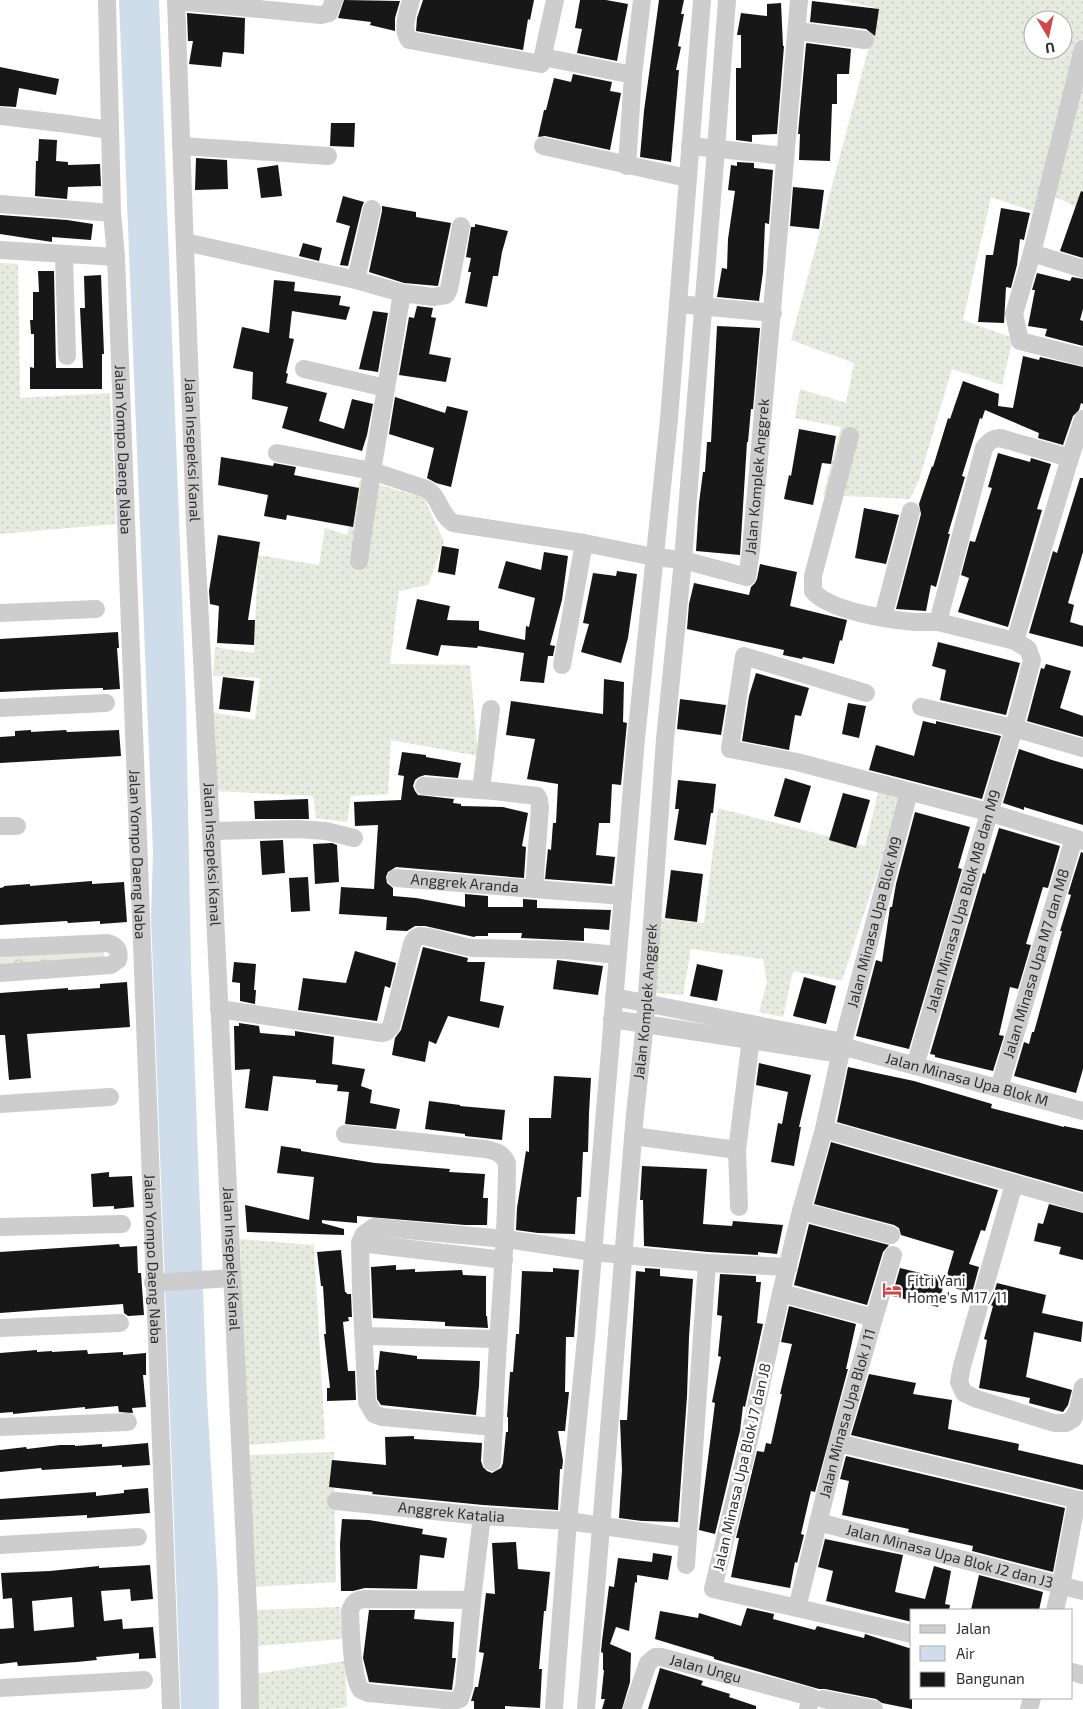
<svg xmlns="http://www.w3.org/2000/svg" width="1083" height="1709" font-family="'Exo 2',sans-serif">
<defs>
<pattern id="grass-dots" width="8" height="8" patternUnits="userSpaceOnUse" patternTransform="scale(1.25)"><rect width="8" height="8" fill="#e5ebdf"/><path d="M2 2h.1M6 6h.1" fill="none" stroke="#c5cac0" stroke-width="1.8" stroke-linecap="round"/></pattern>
<pattern id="park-crowns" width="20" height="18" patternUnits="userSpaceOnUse" patternTransform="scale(1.25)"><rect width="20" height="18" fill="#e5ebdf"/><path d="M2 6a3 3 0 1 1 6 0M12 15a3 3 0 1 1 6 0" fill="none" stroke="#c5cac0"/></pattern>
</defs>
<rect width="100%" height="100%" fill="#fff"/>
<path fill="url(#grass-dots)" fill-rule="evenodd" d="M842 0H1083V210L1051 195 1044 215 991 197 963 320 1013 338 1002 385 952 369 919 480 910 499 823 495 841 427 795 418 800 389 846 403 854 363 791 340 879 9ZM1033 20H1063V50H1033Z
M0 263 18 264 20 398 110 393 116 524 0 534Z
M360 479 424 498 444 541 428 585 399 591 390 664 470 665 478 756 391 740 388 794 351 796 347 822 316 818 313 796 214 791 212 712 255 720 260 678 213 676 215 647 254 653 258 555 319 565 325 528 347 535Z
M879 789 901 800 842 981 793 971 783 1017 759 1012 767 982 763 959 691 949 683 995 655 993 657 918 704 923 718 808 865 846Z
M240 1239 314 1245 325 1439 246 1445Z
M334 1452 336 1582 254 1587 246 1455Z
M340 1607 343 1639 257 1646 253 1610Z
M345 1661 347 1707 328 1709H258L255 1674Z"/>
<path fill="url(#park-crowns)" d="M104 949V958L0 966V957Z"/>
<path fill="#cedde9" d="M119 0H159L186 700 191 967 207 1397 218 1587 219 1709H181L151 917 153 852Z"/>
<path fill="#171717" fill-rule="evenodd" d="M344 0 400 1 395 18V31L370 25 371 22 338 18Z
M423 0H534L530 20 528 19 523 50 416 31 417 18Z
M580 0H606L628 4 617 61 577 53 582 29 575 28Z
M659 0H684L681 14H684L678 46 681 47 676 70H679L671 162 640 157 644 111Z
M812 1 879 9 875 36 866 29 810 22Z
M781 3 783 46H784L777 134 752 135V142L736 140V68H741V35H737L741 13 767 16V4Z
M187 13 245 18 244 54 223 52 221 67 189 64 193 41H188Z
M807 43 851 49 849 74H837V104H832L830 161 799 160 800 134H798L806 44Z
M0 67 59 79 56 95 19 88 16 107 0 106Z
M573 74 612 82 610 91 621 93 610 150 545 136 538 137 544 110H546L554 78 571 82Z
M331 123H355L354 147 330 146Z
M39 139 57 140 56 161 68 162V165L100 164 101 186 68 187 67 199 35 196 36 161H38Z
M196 158 227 160 228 189 195 190Z
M737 162 754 163V168L773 170 769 224 765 223 763 272 759 301 717 297 722 268 727 269 728 239 735 191 728 190 731 165 737 166Z
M278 165 282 196 261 198 257 168Z
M793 187 824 190 819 229 790 226Z
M1081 191 1083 192V258L1060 251Z
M343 196 364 202 362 207 348 266 340 265 350 226 336 222Z
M382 206 416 212V217L451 223 438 286 404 283 369 272 382 211Z
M1001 208 1030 213 1025 235 1024 240 1020 239 1017 265 1011 288 1006 287 1004 323 978 322 986 255H993Z
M0 215 67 220 93 224 91 240 52 237V242L0 234Z
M475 224 508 231 502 252 498 276H493L487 307 465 303 471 272H468L471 258 466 257 471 227H475Z
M303 243 322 248 319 261 299 256Z
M38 271H54L56 368H83L80 308H85L84 276 101 275 104 354H102V389H30V367L34 368V334H31L30 320H33V292H39Z
M1037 273 1070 281 1072 277 1083 279V309L1080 320 1083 321V346L1045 336 1047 329 1028 326 1035 290H1032Z
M274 280 295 282 294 291 341 296 339 305 350 307 346 320 292 311 289 338 294 339 286 373 288 374 286 383 327 393 319 421 344 429 352 399 373 404 367 435 362 451 282 428 288 407 252 399 253 372 233 368 242 327 269 333Z
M417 306 433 308 431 317 436 318 429 354 451 358 446 382 399 375 409 317 414 318Z
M373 311 388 313 378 372 359 369Z
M717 326 760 328 753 409H751L748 442H747L740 555 696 551 699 503 703 472H705L707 442H711Z
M1023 356 1039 360 1040 357 1083 367V404L1081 403 1079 410 1073 416 1063 445 1038 438 1039 433 985 410 982 419 980 418 962 476 965 477 948 534H950L936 587 931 585 926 611 896 609 921 514 919 504 932 466 933 467 948 418 950 419 963 381 999 394 998 406 1013 408Z
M395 397 445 413 447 406 468 411 451 487 436 483 427 478 434 448 389 434Z
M799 429 836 436 831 464 822 463 813 505 784 499 789 475 791 476Z
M998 453 1030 462 1031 458 1051 464 1037 509 1042 510 1008 627 958 612 969 578 961 575 970 541 975 542 992 488 988 487Z
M221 457 273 466 274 463 296 467 294 475 359 488 353 527 287 515 286 520 264 516 268 495 218 485Z
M1080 478H1083V552L1068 603 1074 605 1070 622 1083 626V647L1029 633 1053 551 1057 553Z
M864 508 899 515 886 564 855 558Z
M218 535 260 542 248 620H255L254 645 217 643 219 606 210 604 209 591Z
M442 546 459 549 455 575 438 572Z
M544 552 568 556 562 600 550 645 555 646 553 656H548L544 683 520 681 524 653 478 646 477 648 441 645 438 656 406 649 417 599 450 606 447 620 479 621V630L525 640 526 626 529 627 535 598 498 588 506 561 541 570Z
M760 564 797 572 790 606 847 620 842 641 840 640 834 664 803 657 802 659 783 655 784 650 687 629 689 604 694 583 749 595 751 587 755 583 757 579Z
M617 571 637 574 628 638 621 663 581 652 589 624 583 623 593 573 616 576Z
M118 632 119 648H117L120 689 103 690V688L67 689 0 692V639Z
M938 642 1020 663 1006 715 940 700 946 670 932 666Z
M1046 664 1071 671 1060 708 1083 716V737L1027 721 1041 668 1044 669Z
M756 673 809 688 801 716 795 715 789 750 742 741 749 696Z
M223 677 254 681 250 712 219 709Z
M604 679 624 682 623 722 627 723 621 785 612 784 610 823H599L596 855 615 857 612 884 545 879 548 849 551 850 553 823H556L558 784 527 779 535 739 506 735 511 701 603 714Z
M680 699 726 705 721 735 677 729Z
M848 703 866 706 859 738 842 734Z
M923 721 936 724V721L1001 736 982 799 869 770 876 745 914 756Z
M31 730V732L66 730 67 732 119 730 121 756 0 763V737L15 736V731Z
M1019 749 1052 760 1083 769V825L1024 807V810L1003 803Z
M402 752 426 755V757L461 763 458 778 425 775 419 777 415 780 413 786 415 791 418 795 454 799 453 803 461 804V806L503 807 528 813 522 846 526 847 524 878 396 867 388 872 386 877 387 883 393 888V896L416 898 465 907V894L488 896V907H523V899L537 900V908L611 910 609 930 584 928V941L521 938 522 933H488V936H476L474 937 425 926H415L407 931 386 930 387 917 339 914 341 887 374 889 378 825 355 826 354 802 401 800 404 776 398 775Z
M785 778 811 786 800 823 774 816Z
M678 780 716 784 713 813H711L706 845 674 840 679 809H675Z
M843 793 870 800 856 848 829 840Z
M308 799 309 819H255L254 801Z
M915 812 970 827 958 868 962 869 909 1049 856 1036 876 960 882 962 890 907H892L896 884Z
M999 828 1060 846 1048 888 1043 887 1026 944 1031 945 1018 989 1010 987 999 1035 1004 1036 993 1071 935 1057V1055L930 1054 983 873 985 874Z
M283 840 285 873 262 875 260 841Z
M332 843 337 845 339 882 315 884 313 844Z
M1081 852 1083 853V1069L1076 1093 1014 1076 1024 1042 1029 1044 1032 1032H1034L1062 931H1060L1071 895 1068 894Z
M671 870 703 874 697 922 665 918Z
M308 877 310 911 291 912 289 878Z
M92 881V884L124 882 127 922 100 924V921L68 923 67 921 0 925V888L4 887V886L30 884V886Z
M423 947 468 958 467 962H485L480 1001 504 1006 499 1028 448 1016 436 1044 429 1041 425 1062 392 1055 395 1038 401 1030Z
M355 951 396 963 390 988 385 986 377 1021 298 1010 303 978 346 983Z
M557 960 603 966 598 995 553 989Z
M234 962 256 964 254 990H256L255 1004 240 1001V983L232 982Z
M697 964 723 970 717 1001 690 996Z
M804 977 836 986 826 1024 793 1016Z
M127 982 130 1027 27 1034 31 1078 9 1080 5 1035H0V993L68 988V990L100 988V984Z
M239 1023 259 1026 260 1033 295 1036V1031L334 1037 332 1064 365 1069 361 1086 372 1090 370 1103 400 1109 396 1129 345 1124 349 1092 337 1091 338 1085 316 1083V1080L273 1076 268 1111 245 1108 250 1069 235 1070 234 1026H239Z
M759 1063 811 1075 799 1127H801L794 1166 771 1162 778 1123 782 1124 788 1092 756 1085Z
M848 1067 914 1081 992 1104 991 1108 1064 1127V1126L1083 1130V1192L837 1122Z
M554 1076 591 1078 589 1113 588 1152H583L581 1197H577L575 1234 538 1233 516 1230 517 1208 526 1151 529 1152V1118H551Z
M429 1101 460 1105V1106L505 1110 502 1140 465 1136V1134L425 1129Z
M831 1142 998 1190 985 1231 981 1230 969 1264 979 1267 972 1293 944 1285 954 1251 901 1235 899 1228 894 1225 814 1204Z
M281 1146 301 1149V1151L375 1163 450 1169 449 1172 485 1174 483 1198H488L487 1225H465L357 1216V1223L322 1220V1223L344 1229V1235L247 1232 245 1205 309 1220 314 1177 277 1173Z
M642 1166 707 1169 703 1224 732 1226 733 1221 783 1225 777 1254 758 1252V1255L708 1252 644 1246 643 1200H640Z
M109 1172V1177L132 1176 134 1207 114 1209V1206L93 1207 91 1174Z
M1049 1204 1083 1213V1260L1059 1254 1061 1247 1034 1241 1038 1223 1043 1224Z
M809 1224 889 1245 883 1252 867 1305 794 1285Z
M119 1244 120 1247 137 1246 138 1273H141L144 1315 128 1316 124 1313 123 1304 0 1313V1252Z
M341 1250 345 1292H346L347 1294H351L352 1317H348L349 1321 343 1322 348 1371H355L356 1400 327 1401V1388H330L324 1334H326L323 1286H321L317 1252Z
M396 1265V1270L415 1269V1272L462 1270 463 1275 486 1276V1316H487L488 1328 445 1326V1322L373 1318 371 1267Z
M553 1268 579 1270 574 1337H566L565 1392H569L565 1431H558L563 1461 562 1469H560L558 1510 483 1505 372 1494 373 1492 329 1487 332 1460 386 1465 385 1437 414 1436V1439L482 1443 481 1461 483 1467 487 1471 492 1473 501 1468 503 1463 506 1432H508V1417H507L510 1372H513L516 1334H519L522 1271 553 1272Z
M645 1268 660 1269V1276L693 1279 689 1337 687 1396 678 1522 642 1521 619 1518 622 1470 620 1420H627L636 1271 645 1272Z
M900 1268 945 1279 938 1307 892 1296Z
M720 1274 756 1276V1282H761L757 1323 763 1324 745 1407 743 1406 740 1431 715 1534 699 1530 715 1403 712 1402 721 1357 718 1356 722 1316 717 1315Z
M997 1283 1046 1295 1042 1313 1083 1322 1081 1342 1034 1332 1026 1377 1072 1390 1068 1405 1063 1412 1029 1403 1030 1398 979 1388 987 1340 984 1339 993 1306 990 1305Z
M789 1306 856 1324 846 1369H848L815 1492 811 1491 801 1534 804 1535 797 1563 795 1562 790 1588 731 1577 739 1538H736L757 1451 764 1452 766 1443 771 1444 782 1394H780L792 1344 781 1342Z
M37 1350V1352L52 1351V1352L87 1350 88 1354 123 1352V1355L146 1353V1375H143L146 1407 132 1408 133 1413 119 1412 118 1406 85 1409V1407L13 1414V1412L0 1413V1353Z
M380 1351 417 1356V1359L480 1361 479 1386 476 1415 381 1405 377 1399 376 1370H378Z
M869 1374 916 1383 913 1394 952 1400 948 1429 1019 1444 1018 1450 1083 1465V1490L851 1435Z
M148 1443 150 1465 122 1467V1465L42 1470 41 1468 0 1472V1450L26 1447 27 1449 60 1445H75V1446L102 1444V1447Z
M846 1456 1065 1508 1053 1572 972 1551 973 1546 908 1532 909 1529 842 1515 849 1481 840 1479Z
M148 1488 150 1513 87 1518V1515L0 1520V1499L96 1492V1496L124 1493V1490Z
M342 1519 369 1520 423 1529 422 1534 447 1538 444 1558 420 1555 417 1589 365 1588 353 1591H341L340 1544Z
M825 1539 903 1555 895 1592 925 1599 934 1566 951 1571 945 1604 950 1605 949 1610H912V1622L826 1601 833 1571 818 1567Z
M516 1542 518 1569 550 1572 546 1611H544L539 1669H542L540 1708 505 1706V1709H474V1701H471L475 1687H478L484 1653 479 1652 486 1593 495 1594 492 1543Z
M653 1553 672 1556 668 1580 637 1575V1583L635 1582 629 1631 616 1627 610 1644 631 1653 630 1682 622 1709H602L605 1699H601L604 1670H603V1653L601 1652 602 1641 609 1586 614 1587 618 1558 652 1562Z
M150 1565 153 1599 131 1601 130 1589 101 1591 104 1621 122 1619 123 1629 153 1627 156 1658 139 1659V1653L96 1657 97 1660 77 1662 18 1666 17 1662 0 1664V1629L14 1628 12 1598 3 1599 1 1573 50 1571 99 1566V1568ZM72 1597 74 1627 34 1631 32 1601Z
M979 1575 1043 1592 1039 1610H971Z
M747 1608 774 1614 773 1619 815 1630 817 1626 864 1638 865 1634 912 1649V1709L882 1703 876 1699 825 1689H819L714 1659V1657L655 1639 660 1611 698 1618 699 1613 741 1626Z
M369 1610H415L414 1619 454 1622 452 1658H456L452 1690 369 1682 363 1658Z
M660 1668 703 1681 701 1685 730 1694 729 1697 756 1706V1709H648Z"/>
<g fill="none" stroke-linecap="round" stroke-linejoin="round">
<g stroke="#cdcdcd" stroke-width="18">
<path id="s1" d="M107 0 112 213 116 257C133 741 150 1225 171 1709"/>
<path id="s2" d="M176 0 195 525 211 831 249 1630 250 1709"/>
<path d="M411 0C408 13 401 28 409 40L541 64 555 0"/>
<path d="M176 1 321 15 329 13 334 0"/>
<path d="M798 31 865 40"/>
<path d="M543 57 633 75"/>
<path d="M0 116 68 124 110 130"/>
<path d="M181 146 328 156"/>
<path d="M543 146 687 178"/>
<path d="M690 146 785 156"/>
<path d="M627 166 633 75 642 0"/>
<path d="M0 204 112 213"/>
<path d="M185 242 356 280 402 293"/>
<path d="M0 250 116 257"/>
<path d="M1032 253 1083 49"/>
<path d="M64 255 67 356"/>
<path d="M1083 269 1032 253 1014 314 1020 341 1083 357"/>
<path d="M356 280 372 209"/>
<path d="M678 304 773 313"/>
<path d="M304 369 386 388"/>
<path d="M850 436 813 576V591C829 611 890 620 915 622 922 622 930 622 938 622L984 448C989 441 992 439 1000 438L1070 458 1015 641"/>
<path id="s3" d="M277 453 372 471 426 489C440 496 439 514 453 523L584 543 654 557 683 560 747 577 751 550 799 0"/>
<path d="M1070 458 1083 419"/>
<path d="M359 561 372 471 402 293 433 297 446 295 449 289 461 226"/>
<path d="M0 613 96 609"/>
<path d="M883 617 911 511"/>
<path d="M562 665 584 543"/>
<path d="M866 693 744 656 730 749 797 762 988 812 1083 841"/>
<path d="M921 707 1014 728 1032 660 1028 649 1015 641 938 622"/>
<path d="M0 708 106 703"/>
<path d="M424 786 494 791 537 796 539 800 540 807 534 889"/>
<path d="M481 790 491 709"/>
<path d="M0 826H17"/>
<path d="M211 831 298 829 326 831 354 838"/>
<path id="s4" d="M396 878 623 896"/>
<path d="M0 948 108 943C117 946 120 951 118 960L111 965 0 973"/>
<path id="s5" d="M614 997 843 1042 849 1048 1083 1111"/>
<path d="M219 1009 382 1033 386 1032 391 1027 412 944C414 940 415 937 420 936 429 935 460 947 473 948L565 950 618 955"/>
<path d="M612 1019 841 1054"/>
<path id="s6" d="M915 1066 1014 728 1083 748"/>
<path id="s7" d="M999 1088 1074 838"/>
<path d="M0 1104 110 1097"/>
<path d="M824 1129 1083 1203"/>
<path d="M345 1134 485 1149C495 1151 503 1153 507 1163 507 1251 496 1339 494 1427L382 1417 374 1414 367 1402 361 1291 360 1243 364 1234 374 1227 505 1239 593 1252 707 1263 788 1267"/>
<path d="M633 1136 737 1150"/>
<path d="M1014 1184 962 1366 959 1382 964 1393 977 1399 1054 1423H1066L1073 1419 1078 1409 1083 1387"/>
<path d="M739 1207 737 1150 752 1030"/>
<path d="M801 1211 891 1235"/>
<path d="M0 1227 122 1224"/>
<path d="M360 1243 504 1260"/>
<path d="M153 1283 232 1278"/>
<path d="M781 1293 747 1449 713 1589 912 1634"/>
<path d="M874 1318 893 1255"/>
<path d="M0 1328 120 1323"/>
<path d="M364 1336 498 1339"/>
<path d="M0 1427 128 1422"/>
<path d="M838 1443 1083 1501"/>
<path d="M492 1462 494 1427"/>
<path id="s8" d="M336 1501 482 1516 568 1521 687 1538"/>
<path id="s9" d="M818 1522 1083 1591"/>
<path d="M0 1545 138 1537"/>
<path d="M686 1565 707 1263"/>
<path d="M472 1600 464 1687 460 1699 454 1701 368 1693 361 1690C351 1676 351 1630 350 1611 353 1602 356 1600 365 1599L472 1600 482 1516"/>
<path id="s10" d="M797 1608 838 1443 874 1318 781 1293 801 1211 824 1129 843 1042 909 792"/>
<path d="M1055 1610 1061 1585 1077 1500"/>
<path d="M1072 1672 1083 1675"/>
<path d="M0 1688 144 1680"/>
<path d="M823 1699 874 1709"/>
<path d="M554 1709 568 1521 586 1338 636 739 669 419 702 0"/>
<path id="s11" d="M586 1709 635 1114 645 1023 665 739 683 560 716 149 727 0"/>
<path id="s12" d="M632 1709 648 1663 655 1657H661L811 1697 808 1709"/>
<path d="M1029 1709 1032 1698"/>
</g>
</g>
<defs>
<g id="hotel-bare" transform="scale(1.5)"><path d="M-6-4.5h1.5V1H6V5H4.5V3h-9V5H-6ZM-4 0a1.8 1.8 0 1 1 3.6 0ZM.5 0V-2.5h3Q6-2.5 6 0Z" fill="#d34549" stroke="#fff" stroke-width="2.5" paint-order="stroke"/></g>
</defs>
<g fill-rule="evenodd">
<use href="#hotel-bare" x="892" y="1290"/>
</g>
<g text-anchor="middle" stroke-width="5" stroke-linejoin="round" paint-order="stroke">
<g font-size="15" fill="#303030" stroke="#fff">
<text dy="5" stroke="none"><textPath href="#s1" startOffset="450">Jalan Yompo Daeng Naba</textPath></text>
<text dy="5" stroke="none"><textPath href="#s2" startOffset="450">Jalan Insepeksi Kanal</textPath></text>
<text dy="5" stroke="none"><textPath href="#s3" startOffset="598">Jalan Komplek Anggrek</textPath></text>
<text dy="5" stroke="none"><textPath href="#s1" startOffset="855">Jalan Yompo Daeng Naba</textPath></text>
<text dy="5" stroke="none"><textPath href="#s2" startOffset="855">Jalan Insepeksi Kanal</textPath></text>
<text dy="5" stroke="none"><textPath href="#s4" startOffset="69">Anggrek Aranda</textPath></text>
<text dy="5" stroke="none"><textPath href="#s6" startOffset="172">Jalan Minasa Upa Blok M8 dan M9</textPath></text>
<text dy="5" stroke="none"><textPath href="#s10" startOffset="779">Jalan Minasa Upa Blok M9</textPath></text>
<text dy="5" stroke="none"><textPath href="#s7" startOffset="130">Jalan Minasa Upa M7 dan M8</textPath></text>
<text dy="5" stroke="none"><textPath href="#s11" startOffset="710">Jalan Komplek Anggrek</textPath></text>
<text dy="5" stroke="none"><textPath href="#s5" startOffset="364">Jalan Minasa Upa Blok M</textPath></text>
<text dy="5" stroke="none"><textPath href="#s1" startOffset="1260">Jalan Yompo Daeng Naba</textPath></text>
<text dy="5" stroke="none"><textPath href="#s2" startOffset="1260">Jalan Insepeksi Kanal</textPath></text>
<text dy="5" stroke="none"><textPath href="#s10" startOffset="201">Jalan Minasa Upa Blok J 11</textPath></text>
<text transform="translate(742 1467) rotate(-77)" y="5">Jalan Minasa Upa Blok J7 dan J8</text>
<text dy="5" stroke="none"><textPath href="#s8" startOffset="116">Anggrek Katalia</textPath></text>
<text dy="5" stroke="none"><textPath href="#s9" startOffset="136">Jalan Minasa Upa Blok J2 dan J3</textPath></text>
<text dy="5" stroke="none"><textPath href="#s12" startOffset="110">Jalan Ungu</textPath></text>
</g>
<g font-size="15" fill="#303030" stroke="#fff" text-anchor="start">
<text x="907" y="1286">Fitri Yani<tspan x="907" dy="17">Home's M17/11</tspan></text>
</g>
</g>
<rect x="910" y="1609" width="162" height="90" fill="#ffffff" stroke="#acacac"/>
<rect x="920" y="1625" width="25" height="8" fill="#cdcdcd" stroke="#acacac"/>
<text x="956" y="1634" font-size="15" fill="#303030">Jalan</text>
<rect x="920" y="1646" width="25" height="15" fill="#cedde9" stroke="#acacac"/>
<text x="956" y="1659" font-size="15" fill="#303030">Air</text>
<rect x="920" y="1672" width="25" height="15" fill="#171717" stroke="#acacac"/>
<text x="956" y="1684" font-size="15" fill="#303030">Bangunan</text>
<g transform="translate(1048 35) rotate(171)"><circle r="24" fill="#ffffff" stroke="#acacac"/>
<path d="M0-4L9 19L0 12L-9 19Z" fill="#d34549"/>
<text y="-8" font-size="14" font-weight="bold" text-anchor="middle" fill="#303030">U</text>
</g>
</svg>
